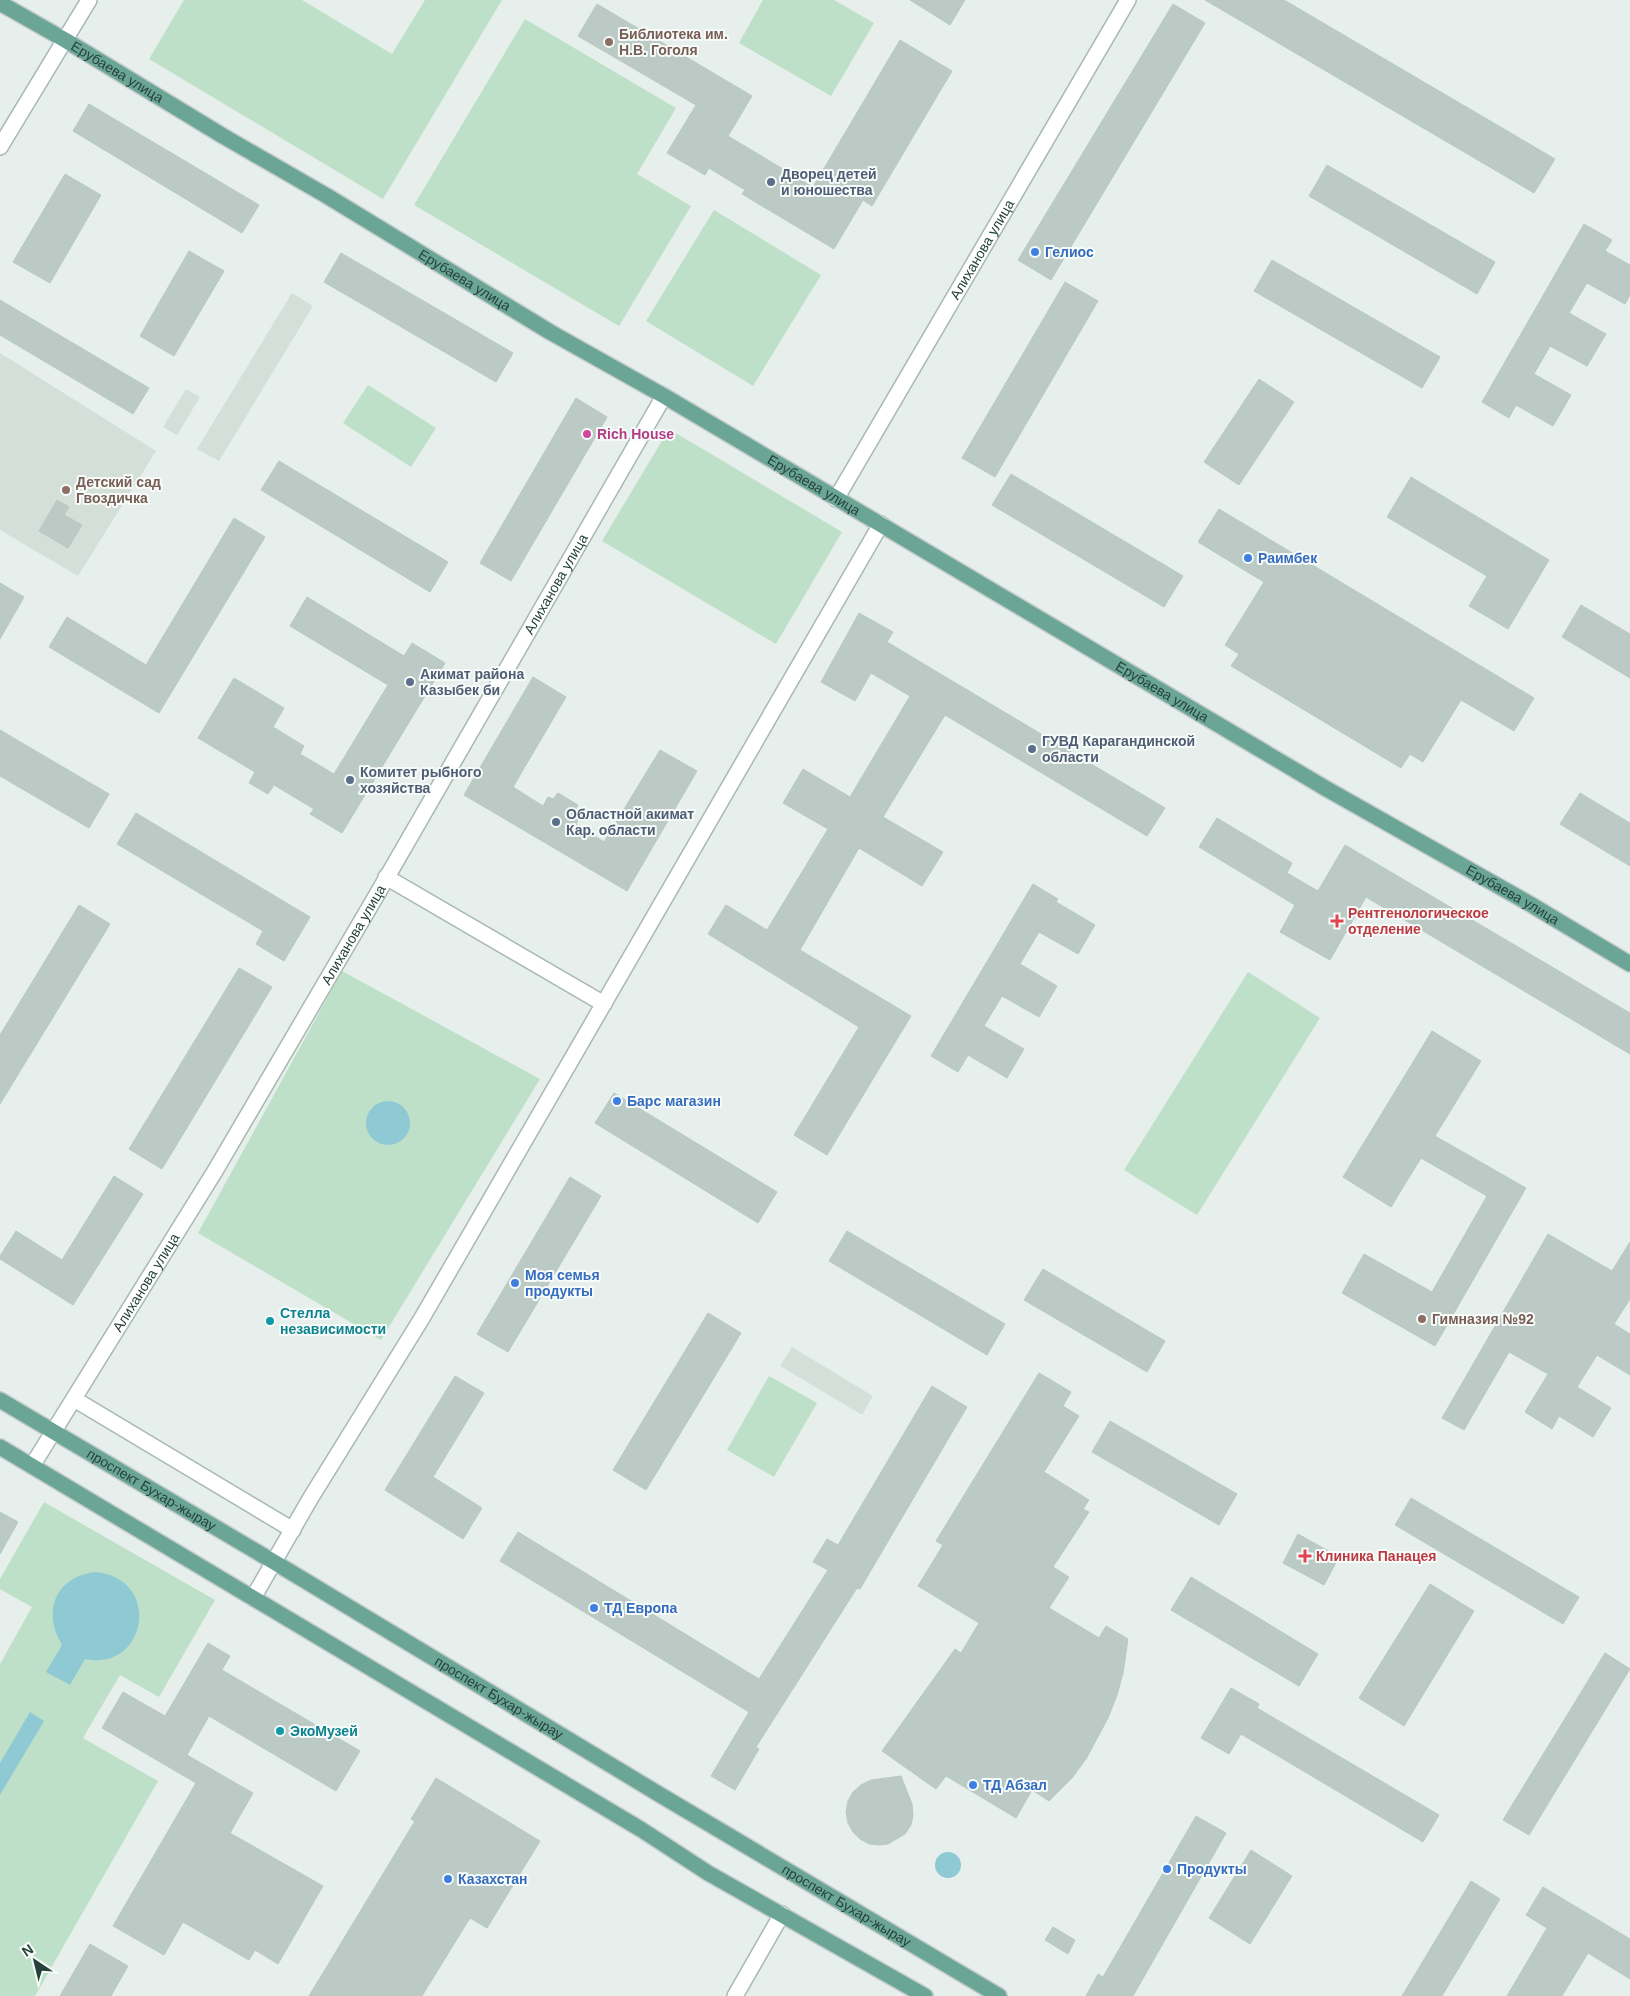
<svg xmlns="http://www.w3.org/2000/svg" width="1630" height="1996" font-family="Arial,sans-serif">
<rect width="100%" height="100%" fill="#e6efeb"/>
<path fill="#d4dfda" d="M292 293 313 306 219 461 197 449Z
M0 353 156 451 78 576 0 530Z
M186 389 200 397 177 435 163 427Z
M792 1347 873 1396 862 1415 780 1366Z"/>
<path fill="#bfe0c8" d="M184 0H302L392 54 425 0H502L383 199 149 59Z
M763 0H834L874 23 831 96 739 43Z
M525 19 676 108 637 174 691 206 619 326 414 205Z
M714 210 821 275 753 386 646 321Z
M368 385 436 428 411 467 343 423Z
M669 429 842 532 776 644 602 541Z
M342 971 540 1079 381 1340 198 1233Z
M1248 972 1320 1018 1197 1215 1124 1170Z
M769 1376 817 1403 774 1477 727 1450Z
M44 1502 215 1600 159 1697 120 1675 83 1738 158 1781 35 1996H0V1664L32 1607 0 1589V1579Z"/>
<path fill="#8ec9d4" d="M366 1123a22 22 0 1 1 44 0a22 22 0 1 1-44 0Z
M95 1572C163 1578 147 1672 85 1659L70 1685 46 1672 62 1645C42 1612 55 1577 95 1572Z
M30 1712 44 1721 0 1795V1763Z
M935 1865a13 13 0 1 1 26 0a13 13 0 1 1-26 0Z"/>
<path fill="#bbcac4" stroke="#b8c9c2" d="M910 0H965L950 25Z
M1205 0H1284L1555 159 1534 193Z
M597 4 752 96 728 136 813 187 900 40 952 71 872 206 863 200 834 249 742 194 745 190 709 168 705 175 667 153 696 105 578 36Z
M1173 4 1205 23 1051 280 1018 260Z
M89 104 259 205 242 233 73 131Z
M1327 165 1495 262 1477 294 1309 196Z
M65 174 101 195 50 283 13 262Z
M1584 224 1612 240 1605 251 1630 265V295L1625 304 1587 283 1569 313 1606 334 1587 366 1550 346 1534 374 1571 395 1553 426 1516 405 1509 418 1482 402Z
M189 251 224 271 174 356 140 336Z
M341 253 513 353 496 382 324 282Z
M1272 260 1440 357 1422 388 1254 291Z
M1065 282 1098 301 995 477 962 458Z
M0 300 149 388 133 414 0 335Z
M1259 379 1294 402 1239 485 1204 462Z
M576 398 607 417 511 581 480 563Z
M279 461 448 562 430 592 261 490Z
M1011 474 1183 576 1164 607 992 505Z
M1411 477 1549 560 1508 629 1469 606 1487 576 1387 517Z
M57 500 69 507 64 515 82 525 68 548 39 531Z
M1219 509 1534 698 1514 731 1461 700 1423 762 1410 754 1401 768 1231 666 1239 654 1225 645 1264 582 1198 542Z
M234 518 265 537 159 713 49 647 67 617 146 665Z
M0 583 24 597 0 639Z
M307 597 404 656 412 643 445 663 342 833 310 814 314 809 274 785 268 794 249 783 255 772 198 738 234 678 284 708 273 727 304 746 300 754 334 774 388 685 290 626Z
M1581 605 1630 634V678L1562 637Z
M859 613 893 632 887 642 1165 808 1147 836 945 715 883 817 943 852 922 886 859 848 800 950 911 1016 827 1155 794 1135 859 1027 708 934 726 905 767 930 828 829 783 803 803 769 850 797 910 696 871 673 855 701 821 682Z
M533 677 566 697 513 787 543 806 548 797 553 799 558 793 578 805 573 814 579 818 576 824 604 842 660 750 697 771 627 891 464 795Z
M0 730 109 794 89 828 0 776Z
M1580 793 1630 823V866L1560 824Z
M136 813 310 917 284 961 256 944 263 931 117 844Z
M1217 818 1292 863 1287 873 1318 891 1345 845 1630 1013V1054L1366 897 1330 960 1280 932 1295 905 1199 847Z
M1033 884 1058 899 1056 902 1095 925 1078 954 1039 932 1020 964 1057 986 1039 1017 1002 996 984 1026 1024 1049 1007 1078 968 1055 958 1072 931 1056Z
M79 905 110 924 0 1104V1035Z
M239 968 272 987 162 1169 129 1149Z
M1432 1031 1481 1061 1435 1136 1526 1188 1435 1346 1342 1293 1364 1254 1432 1292 1487 1196 1421 1158 1391 1207 1343 1177Z
M614 1093 777 1192 758 1223 595 1123Z
M114 1176 143 1194 73 1305 0 1259V1256L16 1231 62 1260Z
M570 1177 601 1196 508 1352 477 1334Z
M847 1231 1005 1324 987 1355 829 1261Z
M1548 1234 1612 1271 1630 1242V1299L1614 1324 1630 1334V1375L1597 1355 1577 1387 1611 1408 1593 1437 1559 1416 1552 1429 1525 1412 1548 1374 1509 1352 1464 1430 1442 1418Z
M1043 1269 1165 1341 1147 1372 1024 1300Z
M708 1313 741 1333 646 1490 613 1470Z
M1039 1373 1071 1392 1063 1406 1079 1416 1044 1472 1089 1500 1083 1509 1089 1512 1053 1567 1069 1577 1049 1608 1099 1638 1106 1626 1128 1639 1123 1673 1117 1695 1108 1718 1086 1759 1072 1778 1049 1801 1032 1790 1016 1818 946 1776 936 1789 882 1751 955 1649 961 1653 979 1623 918 1586 943 1545 936 1541Z
M455 1376 484 1393 433 1477 482 1508 463 1539 385 1490Z
M932 1386 967 1407 860 1589 857 1588 756 1747 759 1749 735 1790 711 1776 749 1712 500 1561 518 1532 759 1679 828 1570 813 1562 827 1539 838 1545Z
M1110 1421 1237 1494 1219 1525 1092 1452Z
M1411 1498 1579 1597 1563 1624 1395 1525Z
M0 1512 18 1522 0 1554Z
M1298 1534 1339 1557 1324 1585 1283 1563Z
M1191 1577 1318 1654 1299 1686 1171 1610Z
M1430 1584 1474 1611 1404 1726 1359 1698Z
M208 1643 230 1656 222 1670 360 1751 336 1791 209 1716 187 1755 253 1793 230 1833 323 1886 278 1964 255 1950 249 1960 183 1922 164 1955 113 1926 196 1783 102 1728 123 1692 165 1716Z
M1605 1653 1630 1669 1529 1835 1503 1820Z
M1231 1688 1259 1704 1257 1708 1439 1815 1423 1842 1241 1734 1229 1754 1201 1738Z
M901 1776 912 1804 913 1815 911 1825 905 1834 888 1844 879 1845 869 1844 860 1839 853 1832 848 1823 846 1812 848 1801 853 1792 861 1785 871 1780Z
M436 1778 540 1841 487 1928 470 1918 422 1996H309L415 1821 411 1819Z
M1196 1816 1226 1833 1133 1996H1086L1098 1974 1103 1977Z
M1251 1850 1292 1876 1250 1944 1209 1918Z
M1471 1881 1500 1899 1442 1996H1402Z
M1543 1887 1630 1939V1979L1588 1953 1562 1996H1507L1547 1928 1526 1915Z
M1053 1927 1075 1940 1068 1954 1045 1940Z
M90 1944 128 1966 111 1996H60Z"/>
<g fill="none" stroke-linecap="round" stroke-linejoin="round">
<g stroke="#a8b8b2" stroke-width="18">
<g id="minor">
<path d="M0 147 89 0"/>
<path id="s1" d="M836 499 1128 0"/>
<path d="M386 877 604 1004"/>
<path d="M74 1399 293 1530"/>
<path id="s2" d="M32 1466 215 1171 379 891 664 396"/>
<path d="M253 1598 310 1499 422 1318 881 524"/>
<path d="M735 1996 782 1914"/>
</g>
</g>
<g stroke="#c2cac8" stroke-width="18">
<g id="major">
<path id="s3" d="M0 3 65 40 223 136 327 196 550 332 664 396 1325 788 1530 904 1630 964"/>
<path id="s4" d="M0 1400 274 1562 662 1796 999 1996"/>
<path d="M0 1447 642 1830 708 1873 925 1996"/>
</g>
</g>
<use href="#minor" stroke="#fff" stroke-width="15"/>
<use href="#major" stroke="#6aa596" stroke-width="15"/>
</g>
<g fill="#8d6e63" stroke="#f7fbf9" stroke-width="2">
<circle cx="609" cy="42" r="5"/>
<circle cx="66" cy="490" r="5"/>
<circle cx="1422" cy="1319" r="5"/>
</g>
<g fill="#5c6f8a" stroke="#f7fbf9" stroke-width="2">
<circle cx="771" cy="182" r="5"/>
<circle cx="410" cy="682" r="5"/>
<circle cx="1032" cy="749" r="5"/>
<circle cx="350" cy="780" r="5"/>
<circle cx="556" cy="822" r="5"/>
</g>
<g fill="#3f7fe0" stroke="#f7fbf9" stroke-width="2">
<circle cx="1035" cy="252" r="5"/>
<circle cx="1248" cy="558" r="5"/>
<circle cx="617" cy="1101" r="5"/>
<circle cx="515" cy="1283" r="5"/>
<circle cx="594" cy="1608" r="5"/>
<circle cx="973" cy="1785" r="5"/>
<circle cx="1167" cy="1869" r="5"/>
<circle cx="448" cy="1879" r="5"/>
</g>
<circle fill="#d1479c" stroke="#f7fbf9" stroke-width="2" cx="587" cy="434" r="5"/>
<g fill="#e0444e" stroke="#f7fbf9" stroke-width="2">
<path d="M1334.5 913.5h5v5h5v5h-5v5h-5v-5h-5v-5h5z"/>
<path d="M1302.5 1548.5h5v5h5v5h-5v5h-5v-5h-5v-5h5z"/>
</g>
<g fill="#0f9aa8" stroke="#f7fbf9" stroke-width="2">
<circle cx="270" cy="1321" r="5"/>
<circle cx="280" cy="1731" r="5"/>
</g>
<g text-anchor="middle" stroke-width="4" stroke-linejoin="round" paint-order="stroke">
<g font-size="14" font-weight="bold" fill="#785e54" stroke="#f7fbf9" text-anchor="start">
<text x="619" y="39">Библиотека им.<tspan x="619" dy="16">Н.В. Гоголя</tspan></text>
<text x="76" y="487">Детский сад<tspan x="76" dy="16">Гвоздичка</tspan></text>
<text x="1432" y="1324">Гимназия №92</text>
</g>
<g font-size="14" fill="#24423a" stroke="#f7fbf9">
<text dy="5" stroke="none"><textPath href="#s3" startOffset="136">Ерубаева улица</textPath></text>
<text dy="5" stroke="none"><textPath href="#s1" startOffset="289">Алиханова улица</textPath></text>
<text dy="5" stroke="none"><textPath href="#s3" startOffset="541">Ерубаева улица</textPath></text>
<text dy="5" stroke="none"><textPath href="#s3" startOffset="946">Ерубаева улица</textPath></text>
<text dy="5" stroke="none"><textPath href="#s2" startOffset="1026">Алиханова улица</textPath></text>
<text dy="5" stroke="none"><textPath href="#s3" startOffset="1351">Ерубаева улица</textPath></text>
<text dy="5" stroke="none"><textPath href="#s3" startOffset="1756">Ерубаева улица</textPath></text>
<text dy="5" stroke="none"><textPath href="#s2" startOffset="621">Алиханова улица</textPath></text>
<text dy="5" stroke="none"><textPath href="#s2" startOffset="216">Алиханова улица</textPath></text>
<text dy="5" stroke="none"><textPath href="#s4" startOffset="176">проспект Бухар-жырау</textPath></text>
<text dy="5" stroke="none"><textPath href="#s4" startOffset="581">проспект Бухар-жырау</textPath></text>
<text dy="5" stroke="none"><textPath href="#s4" startOffset="986">проспект Бухар-жырау</textPath></text>
</g>
<g font-size="14" font-weight="bold" fill="#4e5e75" stroke="#f7fbf9" text-anchor="start">
<text x="781" y="179">Дворец детей<tspan x="781" dy="16">и юношества</tspan></text>
<text x="420" y="679">Акимат района<tspan x="420" dy="16">Казыбек би</tspan></text>
<text x="1042" y="746">ГУВД Карагандинской<tspan x="1042" dy="16">области</tspan></text>
<text x="360" y="777">Комитет рыбного<tspan x="360" dy="16">хозяйства</tspan></text>
<text x="566" y="819">Областной акимат<tspan x="566" dy="16">Кар. области</tspan></text>
</g>
<g font-size="14" font-weight="bold" fill="#366cbe" stroke="#f7fbf9" text-anchor="start">
<text x="1045" y="257">Гелиос</text>
<text x="1258" y="563">Раимбек</text>
<text x="627" y="1106">Барс магазин</text>
<text x="525" y="1280">Моя семья<tspan x="525" dy="16">продукты</tspan></text>
<text x="604" y="1613">ТД Европа</text>
<text x="983" y="1790">ТД Абзал</text>
<text x="1177" y="1874">Продукты</text>
<text x="458" y="1884">Казахстан</text>
</g>
<g font-size="14" font-weight="bold" fill="#b23c85" stroke="#f7fbf9" text-anchor="start">
<text x="597" y="439">Rich House</text>
</g>
<g font-size="14" font-weight="bold" fill="#be3a42" stroke="#f7fbf9" text-anchor="start">
<text x="1348" y="918">Рентгенологическое<tspan x="1348" dy="16">отделение</tspan></text>
<text x="1316" y="1561">Клиника Панацея</text>
</g>
<g font-size="14" font-weight="bold" fill="#0d838f" stroke="#f7fbf9" text-anchor="start">
<text x="280" y="1318">Стелла<tspan x="280" dy="16">независимости</tspan></text>
<text x="290" y="1736">ЭкоМузей</text>
</g>
</g>
<g transform="translate(35 1961) rotate(325)" stroke="#f7fbf9" stroke-width="4" paint-order="stroke">
<path d="M0-4L9 19L0 12L-9 19Z" fill="#24423a"/>
<text y="-8" font-size="14" font-weight="bold" text-anchor="middle" fill="#24423a">N</text>
</g>
</svg>
